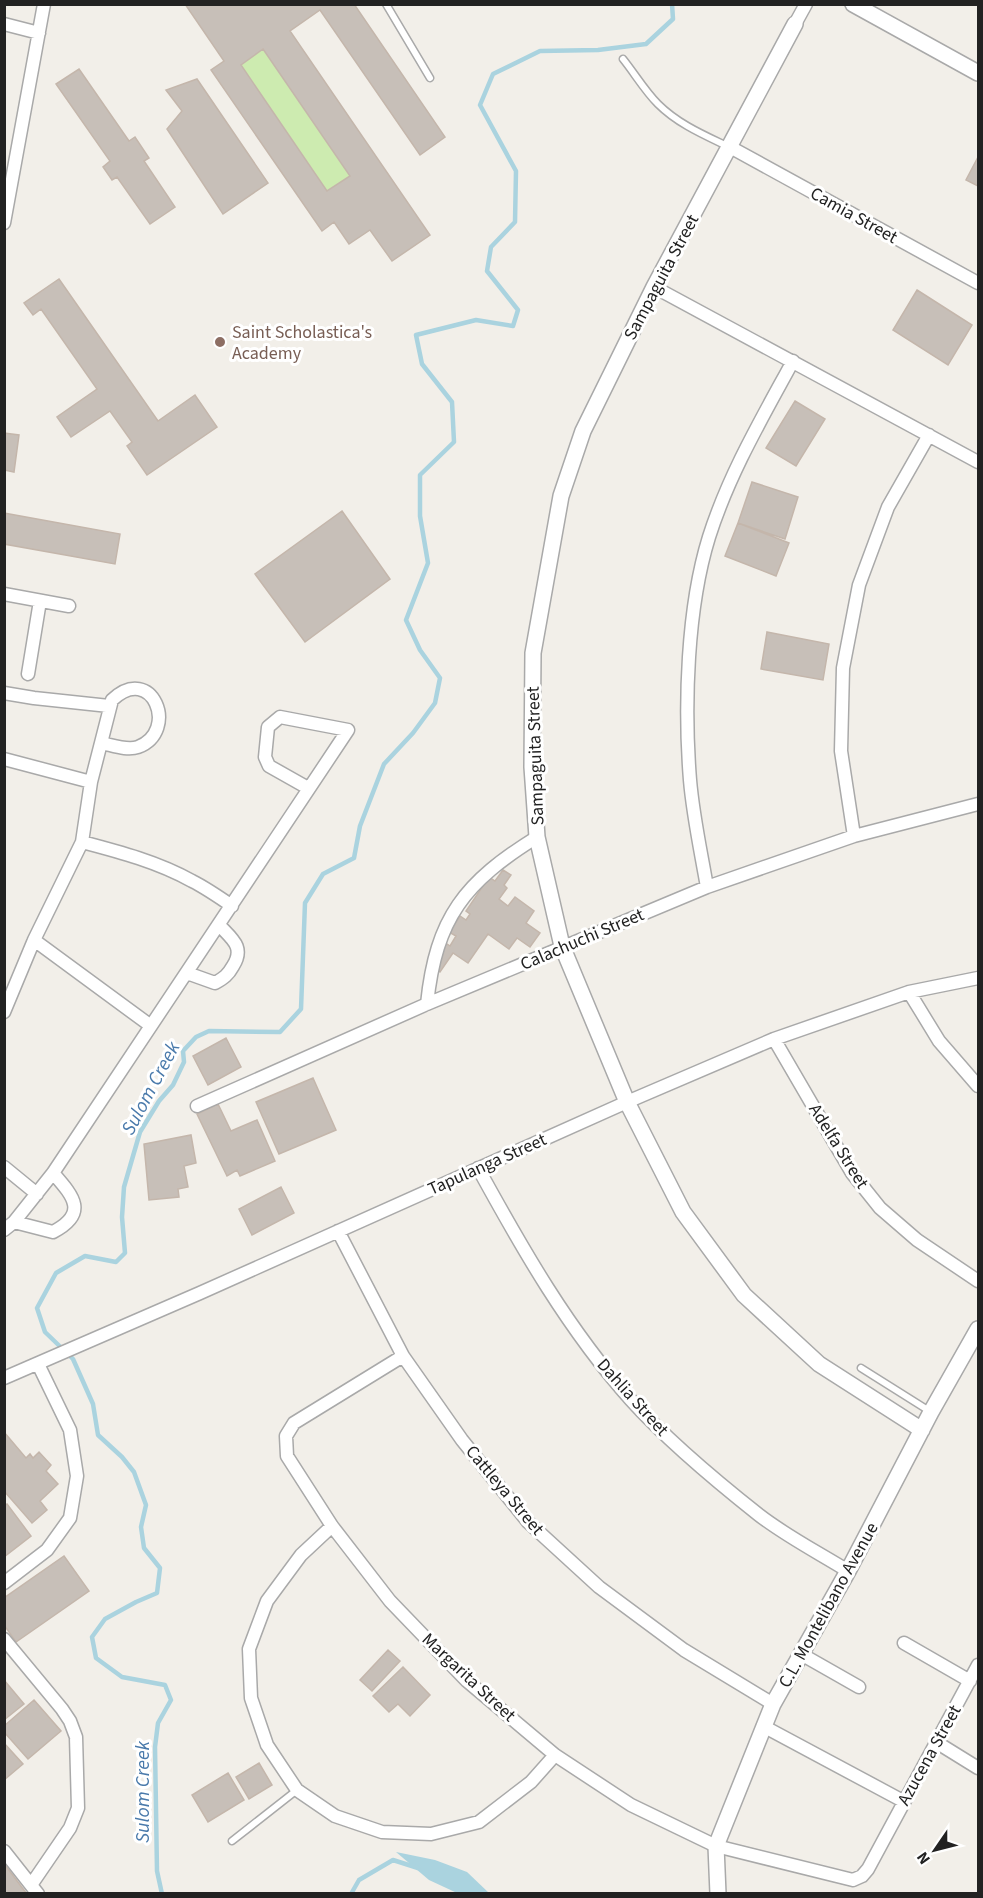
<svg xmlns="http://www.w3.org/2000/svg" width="983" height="1898" font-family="'Source Sans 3',sans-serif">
<rect width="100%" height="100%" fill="#f2efe9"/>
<path fill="#cdebb0" d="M263 49 350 176 327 191 241 65Z"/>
<path fill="#aad3df" d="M396 1852 435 1860 467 1872 489 1893H457L429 1880Z"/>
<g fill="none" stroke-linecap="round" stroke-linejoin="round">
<path stroke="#aad3df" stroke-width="4.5" d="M162 1894 157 1871 155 1747 158 1723 171 1700 165 1685 122 1677 96 1658 92 1637 105 1619 136 1602 157 1593 160 1568 144 1548 141 1527 146 1505 134 1472 122 1457 98 1435 93 1404 73 1359 45 1332 37 1308 56 1273 85 1256 116 1262 125 1253 122 1217 124 1187 140 1132 159 1101 173 1085 184 1062 183 1051 196 1037 209 1031 280 1032 301 1009 305 903 323 874 354 858 360 826 384 764 413 733 435 703 440 678 420 650 406 620 428 563 420 516V475L454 442 452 402 422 364 416 335 476 320 513 326 518 310 487 271 491 247 515 222 516 171 480 105 493 74 540 51 598 50 646 44 673 19 672 4
M351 1894 359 1880 393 1860 418 1868"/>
</g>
<path fill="#c7bfb8" stroke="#c4b6ab" stroke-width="1.5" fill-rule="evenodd" d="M185 4H354L445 137 420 155 320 10 290 31 430 235 392 261 370 230 349 244 334 222 322 231 211 70 224 61ZM263 49 350 176 327 191 241 65Z
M79 69 129 141 135 137 149 158 144 161 175 207 150 224 117 177 112 180 103 167 110 161 56 84Z
M197 79 268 183 223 214 167 129 182 111 166 90Z
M978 157V186L966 180Z
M59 279 158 421 195 395 217 427 147 475 127 446 132 442 110 411 71 437 57 417 97 389 41 309 33 315 24 303Z
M917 290 972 325 948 365 893 330Z
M795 401 825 419 796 466 766 448Z
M4 433 19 435 14 472 4 470Z
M752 482 798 497 785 539 738 523Z
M342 511 390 579 305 642 255 574Z
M4 513 120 534 115 564 4 544Z
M738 523 789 543 776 576 725 556Z
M767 632 829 644 823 680 761 669Z
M503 870 511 875 504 885 507 888 499 899 508 906 515 897 534 911 526 923 540 933 530 947 517 938 509 949 488 934 468 963 453 953 440 972 435 968 444 942 450 946 456 936 449 932 460 916 466 920 470 914 466 911 489 877 495 881Z
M226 1038 241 1067 208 1085 193 1056Z
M313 1078 336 1130 279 1154 256 1102Z
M218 1104 231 1131 257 1120 275 1161 240 1176 237 1170 227 1176 197 1114Z
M191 1135 196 1163 184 1166 188 1187 178 1189 179 1197 149 1200 144 1144Z
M281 1187 294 1213 252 1235 239 1209Z
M4 1432 26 1458 30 1454 33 1458 39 1452 51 1465 46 1471 58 1484 40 1501 47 1510 32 1523 4 1491Z
M7 1504 31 1536 4 1557V1506Z
M64 1556 89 1591 16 1642 4 1625V1598Z
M388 1650 400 1661 372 1691 360 1680Z
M403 1667 430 1695 410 1716 398 1704 389 1712 373 1696Z
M4 1680 24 1704 4 1720Z
M34 1700 61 1731 28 1759 4 1732V1726Z
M4 1743 23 1764 4 1780Z
M259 1763 272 1785 249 1799 236 1777Z
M228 1773 244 1800 208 1822 192 1795Z
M5 1865 27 1894H4Z"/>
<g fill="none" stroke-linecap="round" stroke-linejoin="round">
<g stroke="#a9a9a9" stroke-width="9">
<path id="service" d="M386 4 430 78
M623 59C635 74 645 91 658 104 678 124 704 135 729 147
M861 1368 931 1412
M232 1841 297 1790"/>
</g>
<g stroke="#a9a9a9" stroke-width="15">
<path id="minor" d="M4 24 39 33
M795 24 806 4
M730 147 978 283
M4 223 44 4
M654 287 978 462
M4 594 69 606
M28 674 40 601
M4 693 34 698 109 706
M4 759 91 782 82 842 34 940 4 1012
M91 782 112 700C152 662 180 731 138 747 127 751 112 745 101 743
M854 836 841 751 843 668 859 585 888 507 929 435
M82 842C120 852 158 862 192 881 206 888 219 897 232 906
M707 887C701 852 693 816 690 780 684 705 687 608 709 537 729 474 762 418 793 361
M34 940 151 1026
M187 973 215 983C224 978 228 975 233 966 245 947 232 939 219 925
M909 992 939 1041 978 1086
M427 1004C436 917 465 882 537 837
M774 1039 852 1173 880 1208 917 1240 978 1281
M197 1106 427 1004 707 887 854 836 978 804
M4 1167 37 1194
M478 1168C523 1250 568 1329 631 1400 667 1440 716 1481 759 1515 786 1536 819 1553 848 1571
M14 1222 53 1232C89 1213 73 1196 53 1173
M4 1230 14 1222 53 1173 348 730 280 717 268 727 265 757 269 766 308 788
M338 1231 403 1356 462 1440 528 1522 599 1587 684 1650 773 1704
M403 1356 294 1423 286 1436 287 1456 332 1526 390 1601 467 1681 555 1755 631 1805 716 1846 853 1880 862 1876 868 1869 978 1665
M4 1378 200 1293 627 1102 774 1039 909 992 978 978
M332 1526 301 1555 267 1601 249 1649 251 1698 267 1745 297 1790 335 1816 382 1832 431 1834 479 1822 531 1782 555 1755
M4 1583 47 1550 70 1518 77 1476 70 1430 38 1364
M4 1639 62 1709 70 1721 76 1737 78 1808 70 1828 31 1885
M904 1643 970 1681
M801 1654 859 1687
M763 1726 903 1801
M936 1742 978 1768
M4 1851 38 1894"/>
</g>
<g stroke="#a9a9a9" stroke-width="18">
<path id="tertiary" d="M853 4 978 73
M795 24 654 287 583 431 561 496 533 653 532 767 537 837 562 946 627 1102 683 1212 744 1295 819 1364 922 1430
M718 1894 716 1846 773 1704 848 1571 931 1412 978 1329"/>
</g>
<use href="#service" stroke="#fff" stroke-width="6"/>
<use href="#minor" stroke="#fff" stroke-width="12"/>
<use href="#tertiary" stroke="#fff" stroke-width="15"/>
</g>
<circle fill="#8d6e63" stroke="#fff" stroke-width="2" cx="220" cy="342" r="6"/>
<g text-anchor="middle" stroke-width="6" stroke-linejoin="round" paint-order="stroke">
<g font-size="18" fill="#222" stroke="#fff">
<text transform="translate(854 215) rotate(29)" y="6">Camia Street</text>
<text transform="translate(661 277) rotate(-62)" y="6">Sampaguita Street</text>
<text transform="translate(535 756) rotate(-92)" y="6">Sampaguita Street</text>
<text transform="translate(582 939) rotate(-23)" y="6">Calachuchi Street</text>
<text transform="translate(839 1146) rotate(58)" y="6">Adelfa Street</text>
<text transform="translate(487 1164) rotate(-24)" y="6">Tapulanga Street</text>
<text transform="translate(633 1397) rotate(48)" y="6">Dahlia Street</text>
<text transform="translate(505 1490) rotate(50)" y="6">Cattleya Street</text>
<text transform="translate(828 1605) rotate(-61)" y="6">C.L. Montelibano Avenue</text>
<text transform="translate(469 1677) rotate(43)" y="6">Margarita Street</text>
<text transform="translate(929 1755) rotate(-61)" y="6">Azucena Street</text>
</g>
<g font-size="18" fill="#785e54" stroke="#fff" text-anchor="start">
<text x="232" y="338">Saint Scholastica's<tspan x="232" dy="21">Academy</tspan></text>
</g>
<g font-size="20" font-style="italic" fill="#4a7aab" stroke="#fff">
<text transform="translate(150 1088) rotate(-62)" y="7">Sulom Creek</text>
<text transform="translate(142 1792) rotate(-90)" y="7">Sulom Creek</text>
</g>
</g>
<rect width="983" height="1898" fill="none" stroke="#222222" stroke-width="12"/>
<g transform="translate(935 1850) rotate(235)" stroke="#ffffff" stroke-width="4.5" paint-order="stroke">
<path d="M0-4.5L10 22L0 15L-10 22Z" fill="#222222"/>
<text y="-9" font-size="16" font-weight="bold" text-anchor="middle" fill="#222222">N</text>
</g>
</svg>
